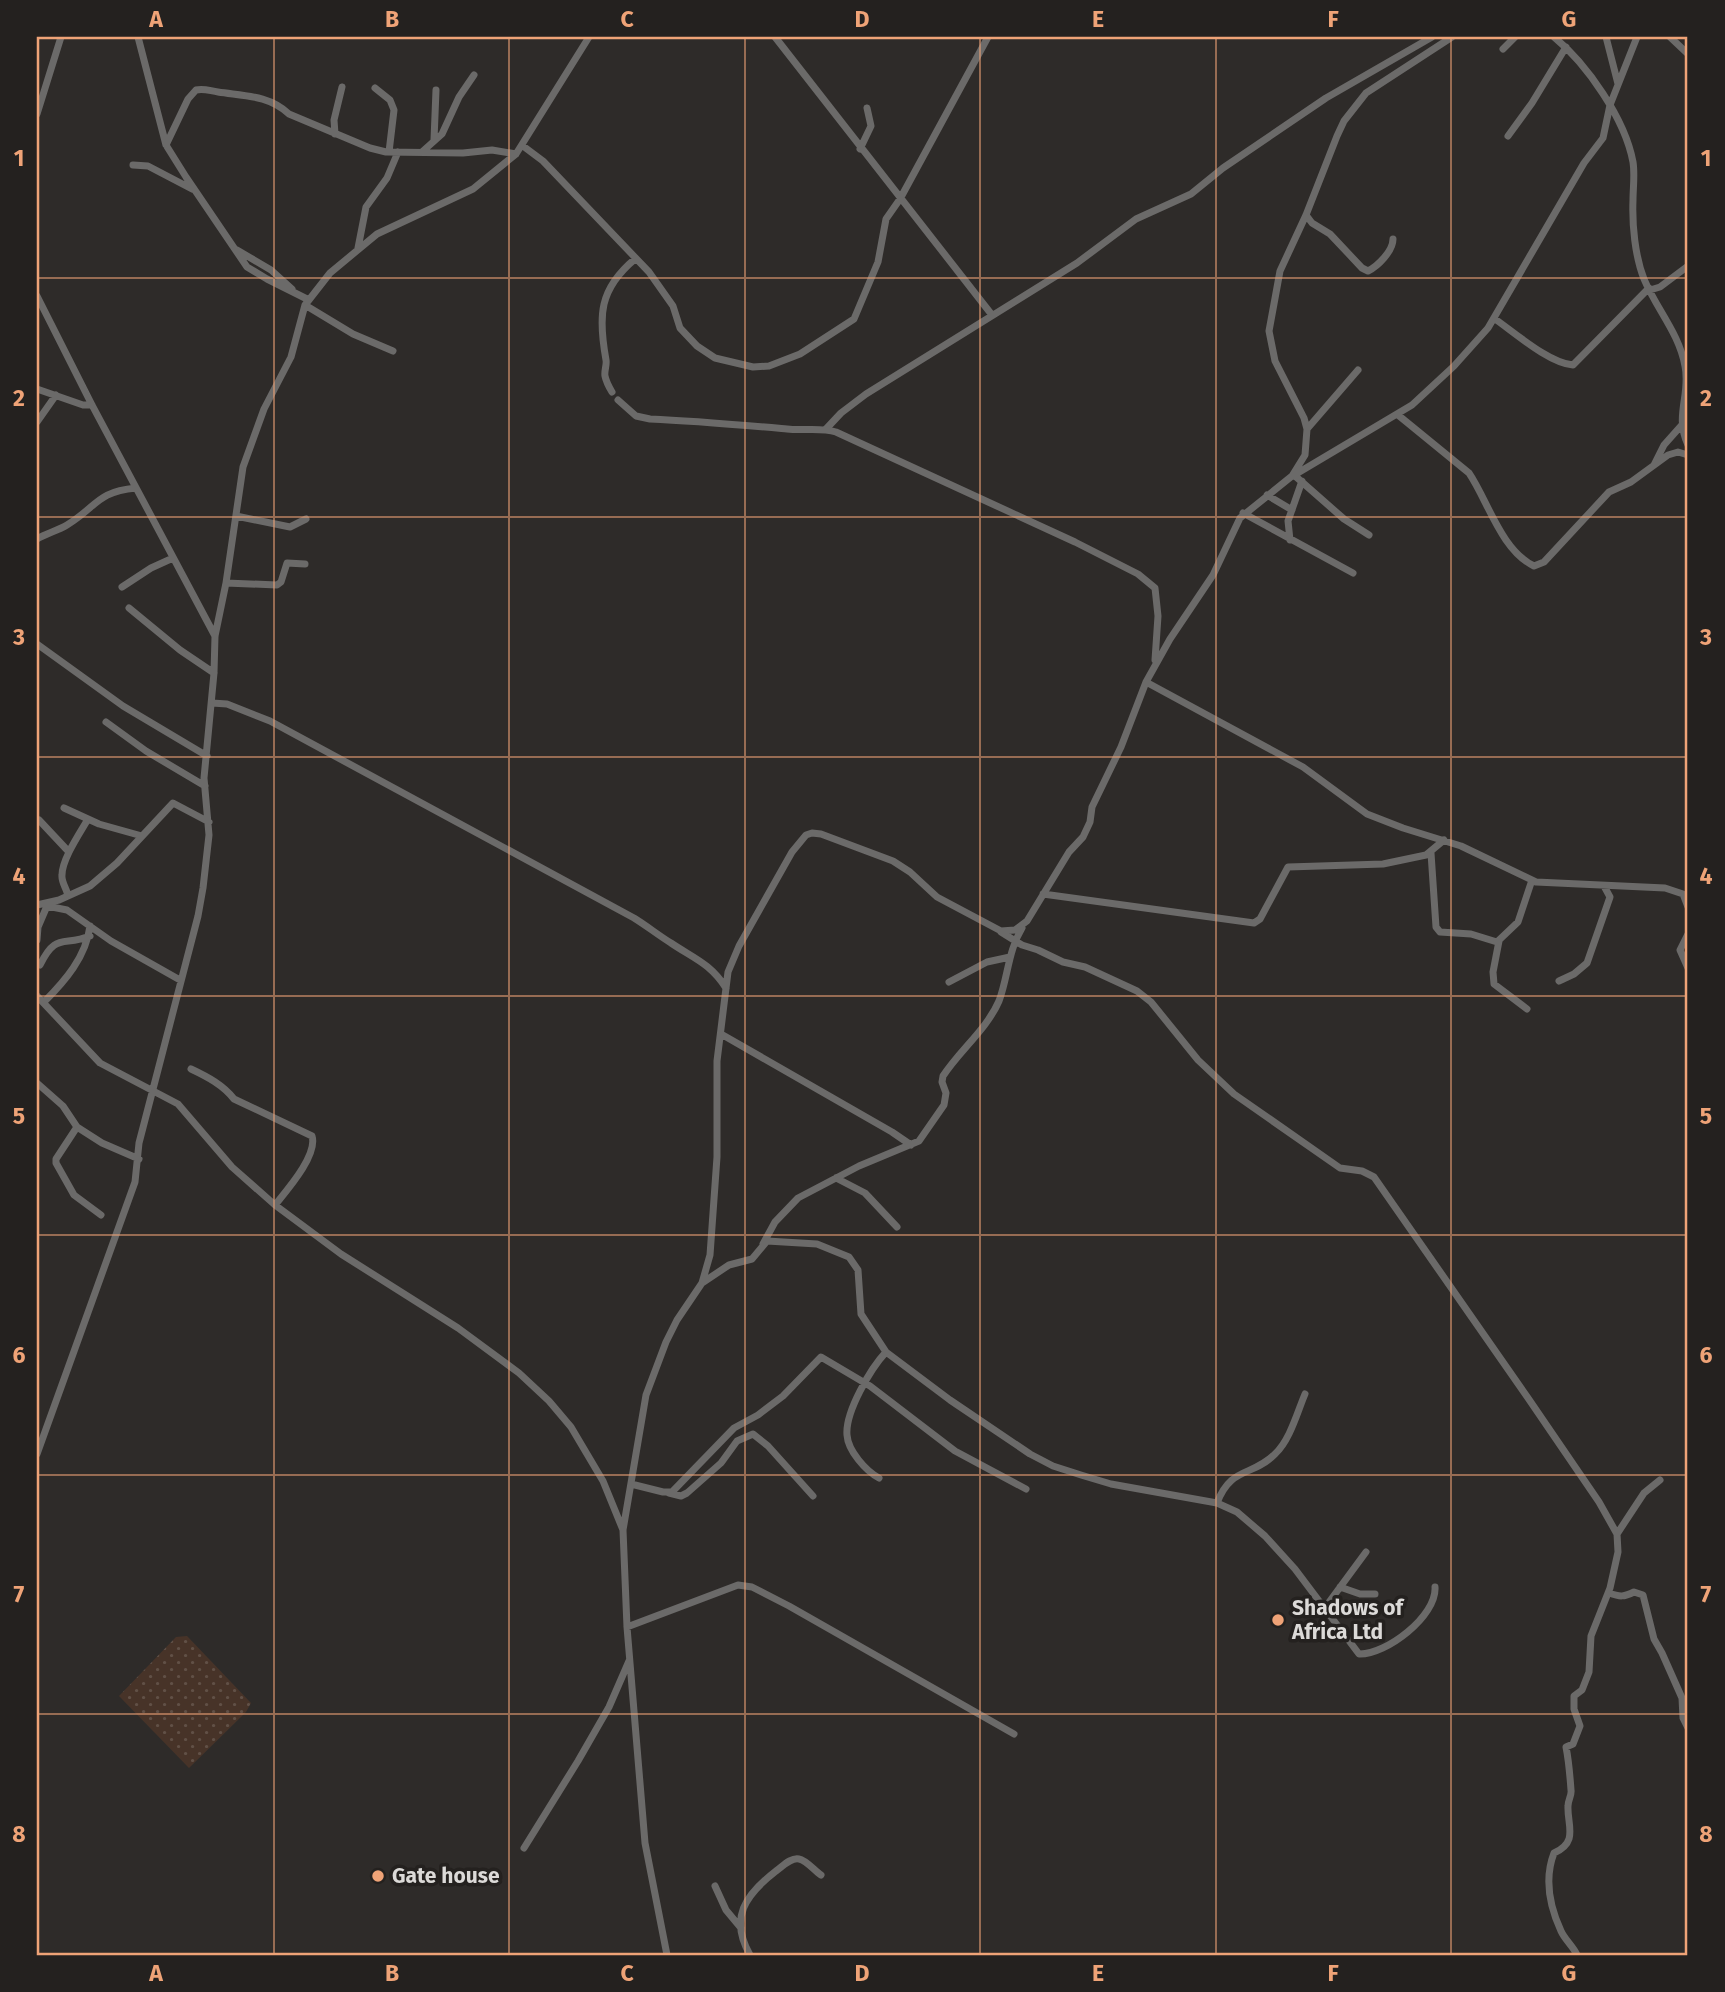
<svg xmlns="http://www.w3.org/2000/svg" width="1725" height="1992" font-family="'Fira Sans',sans-serif">
<defs>
<pattern id="grass-dots" width="8" height="8" patternUnits="userSpaceOnUse" patternTransform="scale(1.75)"><rect width="8" height="8" fill="#473328"/><path d="M2 2h.1M6 6h.1" fill="none" stroke="#615046" stroke-width="1.8" stroke-linecap="round"/></pattern>
</defs>
<rect width="100%" height="100%" fill="#2e2b29"/>
<path fill="url(#grass-dots)" d="M187 1636 251 1703 246 1712 189 1768 119 1696 176 1637Z"/>
<g fill="none" stroke-linecap="round" stroke-linejoin="round">
<path stroke="#6b6a69" stroke-width="7" d="M138 37 166 145 186 177 247 267 267 279 309 300
M775 37 992 315
M1554 37C1587 64 1625 119 1633 162 1635 174 1633 188 1633 200 1632 225 1635 256 1644 279 1657 310 1679 333 1685 366 1691 395 1674 415 1688 445
M1606 37 1618 84
M1670 37 1688 54
M1503 49 1515 37
M375 88 390 100 394 110 389 152
M37 114 61 37
M335 134 334 120 342 87
M1508 136 1532 103 1566 47
M434 140 436 90
M166 145 188 99 196 90C204 88 210 91 218 92 244 96 269 95 289 114L370 148 386 152 463 153 492 150 516 154
M523 146 543 161 649 272 673 306 680 328 697 346 715 358 753 367 769 366 800 354 854 319 878 262 886 219 900 199 988 37
M860 149 871 126 867 108
M423 151 442 134 459 97 474 75
M133 165 148 166 192 189
M1306 215 1312 223 1330 234 1362 268 1368 271C1378 266 1393 251 1393 239
M358 248 366 207 387 178 398 152
M237 250 271 270 292 289
M1650 290 1660 287 1688 266
M37 296 92 405 215 636
M305 305 353 334 393 351
M1495 319C1515 333 1549 363 1573 365L1649 288
M37 389 83 405H92
M612 392C609 387 606 381 605 376 604 371 607 365 606 360 598 316 599 289 635 259
M618 400 636 416 650 419C696 421 741 425 787 429 804 431 820 427 836 432L1075 542 1138 574 1155 588 1158 616 1155 660
M1398 415 1469 473C1488 501 1501 550 1534 566L1544 562 1609 492 1631 482 1668 455 1678 452 1688 455
M37 422 56 395
M826 429 841 413 866 394 1077 263 1136 219 1191 194 1223 168 1326 98 1432 37
M1307 429 1358 370
M1654 465 1664 445 1688 418
M1296 474 1412 405 1454 366 1488 328 1584 163 1603 138 1610 105 1637 37
M1294 475 1344 519 1369 535
M1267 495 1292 510
M1243 513 1353 573
M236 516 290 527 306 519
M37 539C47 533 57 531 67 525 98 506 96 492 136 488
M1290 540 1288 521 1302 481
M226 583 277 585 281 582 287 563 305 564
M122 587 151 568 173 558
M129 608 180 650 214 673
M37 644 123 706 207 756
M1146 682 1303 767 1367 814 1403 828 1461 846 1536 882 1665 888 1683 894 1688 907
M212 703 227 704 270 721 634 918C647 926 658 935 671 943 693 958 710 963 726 988
M106 722 146 751 205 786
M64 808 99 824 142 836
M39 820 69 852
M1431 853 1436 927 1440 932 1471 934 1497 942 1518 922 1532 880
M1043 894 1254 923 1260 919 1288 867 1383 864 1426 855 1444 840
M68 896C67 889 61 882 62 875 62 859 80 833 88 819
M37 905 59 900 90 886 117 863 173 803 209 822
M47 906 67 910 111 941 180 980
M1001 932 1022 945 1038 950 1063 962 1085 967 1137 991 1151 1002 1198 1060 1234 1094 1340 1168 1362 1171 1374 1177 1528 1398 1599 1502 1617 1534 1618 1552 1610 1588 1591 1636 1589 1672 1582 1690 1574 1696V1709L1580 1726 1573 1744 1566 1747C1569 1762 1570 1776 1571 1790 1572 1795 1568 1800 1568 1806 1567 1825 1579 1842 1554 1853 1544 1879 1550 1907 1561 1931 1565 1940 1573 1946 1577 1955
M1688 934 1680 950 1688 968
M37 940 38 927 47 906
M1499 941 1493 972 1494 984 1527 1009
M40 965C56 932 63 947 90 936
M1559 981 1574 974 1587 963 1610 897 1604 886
M949 982 987 962 1010 957
M37 996 100 1063 178 1104 232 1167 275 1205 341 1254 458 1328 519 1373 549 1401 571 1427 603 1481 623 1530
M44 1002C65 981 86 957 90 926
M721 1034 892 1132 911 1145
M191 1069C208 1077 223 1085 234 1099L312 1136C318 1155 287 1190 275 1205
M37 1083 63 1106 77 1127 102 1143 139 1159
M77 1127 56 1159V1163L74 1195 101 1215
M836 1178 865 1193 897 1227
M763 1244 775 1222 798 1198 859 1166 919 1141 944 1105 946 1093 942 1082 943 1076C959 1051 987 1029 999 1001 1008 977 1008 951 1022 928
M702 1283 710 1255 717 1157V1061L728 972 739 946 792 852 806 835 812 833 821 834 893 861 910 872 937 897 1001 931 1015 930 1027 921 1069 852 1083 837 1090 822 1092 807 1121 747 1146 682 1170 639 1213 575 1240 518 1292 476 1305 455 1307 429 1304 418 1275 361 1269 331 1280 271 1306 215 1337 136 1344 121 1366 93 1452 37
M37 1454 135 1182 139 1143 198 916 203 888 209 835 204 778 214 673 215 636 226 583 243 467 264 409 291 357 305 305 330 273 377 234 473 189 516 154 589 37
M879 1478C866 1471 848 1451 847 1435 845 1412 871 1368 886 1352
M631 1484 663 1492H672L734 1428 758 1415 783 1396 821 1357 870 1386 955 1451 1026 1489
M669 1493 681 1496 687 1493 721 1463 737 1441 753 1434 768 1446 813 1496
M1217 1503C1231 1466 1252 1477 1275 1454 1290 1440 1297 1413 1305 1394
M1617 1534 1644 1493 1660 1480
M1340 1587 1360 1594H1375
M1609 1593C1620 1597 1624 1597 1634 1592L1643 1595 1654 1639 1662 1653 1682 1698 1683 1718 1688 1728
M1324 1609 1366 1552
M627 1627 738 1585 752 1587 789 1606 1014 1734
M524 1848 578 1761 609 1707 629 1661
M715 1886 726 1910 741 1928
M667 1955 645 1843 627 1627 623 1530 646 1395 666 1342 677 1320 702 1283 729 1265 752 1259 767 1241 817 1244 849 1257 858 1270 861 1314 886 1352 950 1400 1030 1454 1053 1466 1081 1475 1111 1484 1217 1503 1237 1512 1265 1536 1295 1569 1359 1654C1386 1655 1437 1616 1435 1587
M750 1955C729 1918 745 1895 776 1871 782 1867 791 1857 799 1859 806 1860 815 1871 821 1875"/>
</g>
<path fill="none" stroke="#efa377" stroke-width="2" stroke-opacity="0.55" d="M274 37V1955M509 37V1955M745 37V1955M980 37V1955M1216 37V1955M1451 37V1955M37 278H1688M37 517H1688M37 757H1688M37 996H1688M37 1235H1688M37 1475H1688M37 1714H1688"/>
<g fill="#efa377" stroke="#24211f" stroke-width="2.5">
<circle cx="1278" cy="1620" r="7"/>
<circle cx="378" cy="1876" r="7"/>
</g>
<g text-anchor="middle" stroke-width="7" stroke-linejoin="round" paint-order="stroke">
<g font-size="21" font-weight="bold" fill="#dcdad8" stroke="#24211f" text-anchor="start">
<text x="1292" y="1615">Shadows of<tspan x="1292" dy="24">Africa Ltd</tspan></text>
<text x="392" y="1883">Gate house</text>
</g>
</g>
<rect width="1725" height="1992" fill="none" stroke="#24211f" stroke-width="77"/>
<rect x="38" y="38" width="1648" height="1916" fill="none" stroke="#efa377" stroke-width="2.5"/>
<g font-size="23" text-anchor="middle" font-weight="bold" fill="#efa377">
<text x="156" y="27">A</text>
<text x="392" y="27">B</text>
<text x="627" y="27">C</text>
<text x="862" y="27">D</text>
<text x="1098" y="27">E</text>
<text x="1333" y="27">F</text>
<text x="1569" y="27">G</text>
<text x="19" y="166">1</text>
<text x="1706" y="166">1</text>
<text x="19" y="406">2</text>
<text x="1706" y="406">2</text>
<text x="19" y="645">3</text>
<text x="1706" y="645">3</text>
<text x="19" y="884">4</text>
<text x="1706" y="884">4</text>
<text x="19" y="1124">5</text>
<text x="1706" y="1124">5</text>
<text x="19" y="1363">6</text>
<text x="1706" y="1363">6</text>
<text x="19" y="1602">7</text>
<text x="1706" y="1602">7</text>
<text x="19" y="1842">8</text>
<text x="1706" y="1842">8</text>
<text x="156" y="1981">A</text>
<text x="392" y="1981">B</text>
<text x="627" y="1981">C</text>
<text x="862" y="1981">D</text>
<text x="1098" y="1981">E</text>
<text x="1333" y="1981">F</text>
<text x="1569" y="1981">G</text>
</g>
</svg>
